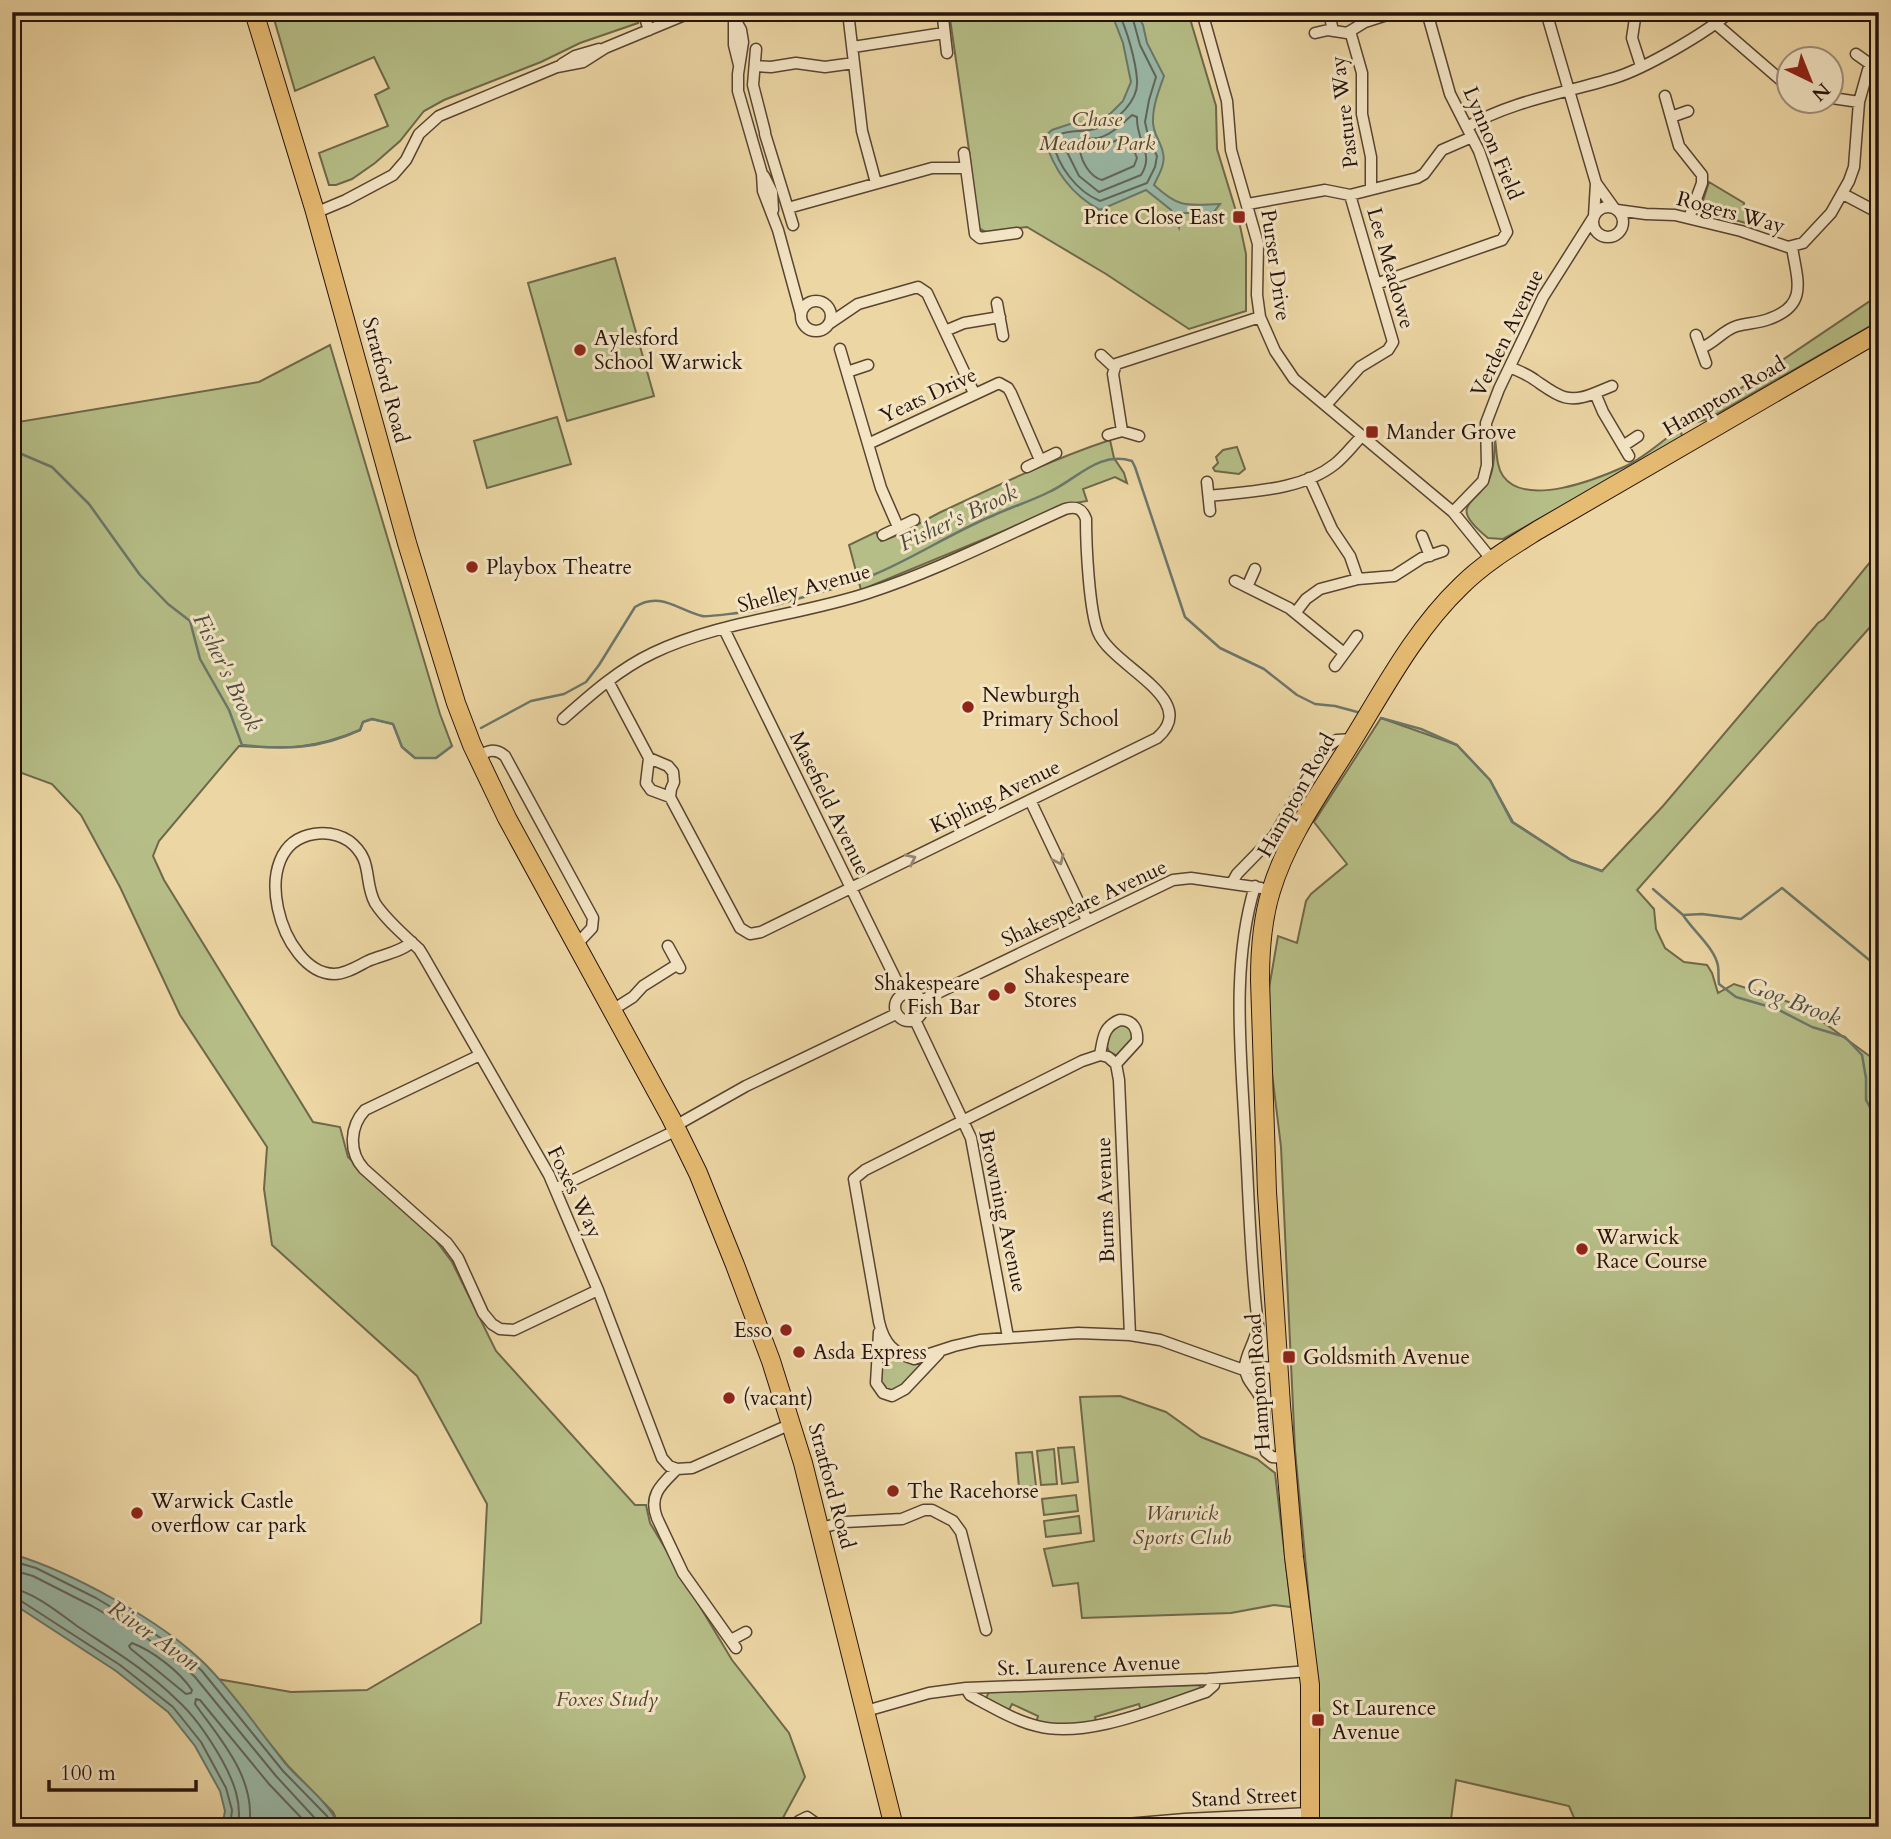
<svg xmlns="http://www.w3.org/2000/svg" width="1891" height="1839" font-family="Cardo,serif">
<rect width="100%" height="100%" fill="#ecd6a4"/>
<filter id="stains"><feTurbulence type="fractalNoise" baseFrequency=".00286" numOctaves="4"/><feColorMatrix values="0 0 0 0 .2 0 0 0 0 .09 0 0 0 0 .02 0 0 0 .5 -.17"/></filter>
<radialGradient id="worn" r=".72"><stop offset=".6" stop-color="#630" stop-opacity="0"/><stop offset="1" stop-color="#630" stop-opacity=".3"/></radialGradient>
<path fill="#b6be87" stroke="#6e684a" stroke-width="2" d="M272 12H635L638 23 580 43 541 62 444 100 424 111 400 141 375 163 352 179 336 185H329L319 153 388 126 375 95 389 88 374 57 295 91Z
M949 12H1188L1216 106 1217 149 1239 221 1246 254V311L1189 329 1106 274 1027 227 986 232 978 228 969 150Z
M1709 182 1744 203 1743 209 1749 224 1700 210Z
M615 258 654 396 567 421 528 283Z
M1879 295V321L1708 419 1686 425Z
M330 345 440 714 452 746 436 758H415L402 747 393 724 372 719 363 722 360 730C314 749 288 749 239 746L159 841 153 856 164 880 313 1122 340 1127 348 1157 434 1238 452 1262 496 1351 635 1505H646L650 1523 732 1660 789 1733 805 1777 778 1827H340L333 1812 288 1766 217 1679 291 1692 367 1690 481 1623 487 1504 417 1376 272 1245 264 1189 267 1147 180 1015 120 887 81 815 52 784 22 773 12 779V423L259 382Z
M557 417 571 464 487 488 474 441Z
M1680 428 1683 440 1503 539 1488 538C1445 503 1478 506 1490 477 1495 465 1494 452 1495 439 1497 451 1496 466 1503 476 1526 508 1597 479 1626 466 1645 457 1662 441 1680 428Z
M1110 440 1114 458 1124 473 1127 483 1115 477 1083 489 1087 501 1069 504 861 590 849 545 876 532 881 541C901 536 924 520 943 511 998 485 1053 459 1110 440Z
M1237 447 1245 469 1239 474 1215 471 1213 468 1218 463 1216 457 1223 450Z
M1879 551V617L1637 890 1654 909 1656 929 1665 948 1684 962 1707 965 1712 973 1718 993 1734 984 1801 1006 1875 1060 1879 1077V1827H1578L1569 1806 1456 1780 1450 1827H1316L1320 1716 1295 1450 1281 1147 1271 1065 1267 1000 1278 936 1297 943 1306 901 1311 894 1347 864 1314 822 1381 718 1457 745 1490 780 1513 822 1571 860 1602 871 1663 806 1818 623 1824 619Z
M1120 1024 1132 1029 1133 1042 1117 1056 1109 1052 1107 1046 1110 1031Z
M884 1347C897 1358 908 1365 925 1361L900 1389 890 1392 881 1387 882 1349Z
M1120 1396 1166 1412 1201 1437 1257 1459 1275 1473 1291 1607 1274 1605 1231 1613 1082 1618 1078 1583 1053 1586 1044 1549 1094 1541 1080 1397Z
M1074 1447 1078 1482 1062 1484 1058 1448Z
M1054 1449 1057 1484 1041 1485 1037 1451Z
M1032 1452 1036 1486 1019 1488 1016 1453Z
M1076 1495 1078 1511 1044 1515 1042 1499Z
M1079 1516 1081 1533 1046 1537 1044 1521Z
M1198 1685 1202 1687V1690L1141 1711 1139 1704 1095 1717 1097 1724 1072 1728 1036 1723 1038 1716 1012 1704 1009 1710 986 1698 989 1692Z"/>
<path fill="#99b9a8" stroke="#6b776a" stroke-width="2" d="M1109 12H1136L1143 25 1147 43 1164 76C1159 90 1153 105 1153 120 1152 133 1161 141 1163 153 1166 164 1158 176 1154 185 1180 209 1187 205 1220 204L1213 213H1182L1179 228 1171 210 1146 190 1100 210C1070 194 1053 169 1044 137L1052 130 1073 123 1095 122 1110 114 1123 101 1131 82 1123 43 1113 17Z
M12 1554C70 1571 162 1621 205 1664 235 1694 260 1732 285 1763 303 1784 328 1801 340 1827H222L225 1811 220 1791 195 1746 168 1712 116 1671 12 1603Z"/>
<g fill="none" stroke-linecap="round" stroke-linejoin="round">
<path stroke="#60665a" stroke-width="2" d="M1118 12C1127 29 1136 62 1137 80 1139 101 1116 122 1098 128 1083 134 1064 127 1052 140 1058 166 1076 191 1100 201L1147 183 1155 167 1157 156 1149 140 1145 122 1149 100 1156 77 1140 45 1131 12
M1132 115 1137 117C1136 142 1155 153 1141 175L1099 192 1079 176 1063 144C1074 138 1085 140 1098 138 1111 135 1122 124 1132 115Z
M1125 136 1129 138 1137 158 1134 166 1102 180C1090 177 1082 162 1080 151L1103 147Z
M12 1561 36 1568 96 1598 149 1630 185 1655 202 1671 283 1771 327 1816 332 1827
M12 1570 33 1576 92 1606 145 1637 179 1662 195 1677 276 1776 323 1827
M12 1589C31 1590 62 1615 77 1626 111 1649 148 1671 177 1700 195 1716 210 1739 222 1760 234 1782 242 1802 238 1827
M12 1598 18 1599 120 1665 173 1707 201 1742 226 1788 232 1810 230 1827
M132 1643C153 1651 179 1671 192 1690L191 1693 186 1694 131 1649 129 1646Z
M249 1827C257 1779 220 1739 195 1704L196 1699 200 1700 269 1784 310 1827"/>
<path stroke="#6b776a" stroke-width="2.5" d="M12 450 52 467 89 504 140 575 168 604 190 621 200 659 229 710 242 745C286 750 319 749 360 730L363 722 372 719 393 724 402 747 415 758H436L452 746
M1381 718 1421 729 1457 745 1490 780 1512 822 1571 860 1602 871
M481 728 531 701 564 694 586 682 599 665 635 607C660 591 678 610 702 616 706 617 749 612 756 610 764 608 767 604 776 605 808 595 842 588 873 575 914 558 951 533 992 516 1011 507 1032 501 1051 491 1078 478 1099 451 1132 461L1135 467 1185 617 1220 648 1264 669 1297 695 1315 704 1335 706 1361 713
M1653 889 1683 915 1702 914 1741 919 1782 888 1879 968
M1683 915C1693 931 1715 948 1718 966 1719 972 1718 978 1719 984L1736 997 1777 1009 1812 1027 1845 1037 1862 1055 1866 1078V1100L1879 1124"/>
<g stroke="#584432" stroke-width="13">
<path id="street" d="M643 12 649 30
M731 12 741 30 743 42 738 74V91L762 174 763 191 778 230 801 314
M848 12 862 131 876 183
M1202 12 1227 101 1231 150 1258 244 1257 295 1260 317 1275 351 1294 379 1453 512 1492 560
M1329 12 1333 31
M1546 12 1596 183 1614 208
M1636 12 1632 38 1641 66
M943 18 947 53
M734 20V45L739 65
M1716 24 1790 88
M1350 31 1362 73V114L1371 157V188
M1315 33 1328 30 1347 33 1365 22 1396 12
M853 47 944 33
M756 49 753 85 765 132
M1856 54 1870 64
M562 64 575 56 599 49
M755 66 771 67 796 63 825 67 854 63
M1665 96 1679 146 1702 175V183L1689 218
M1832 98 1859 102
M1671 117 1688 111
M1467 127C1511 101 1565 93 1614 78 1644 69 1706 33 1730 12
M765 134 793 225
M964 153 975 234 980 238 1017 233
M764 176 772 192 773 210
M1843 194 1879 213
M1248 204 1325 190 1350 195 1417 178 1424 174 1442 150 1472 137
M1593 222a15 15 0 1 1 30 0a15 15 0 1 1-30 0Z
M788 208 932 168H966
M1617 210 1646 214 1675 215 1741 231 1788 247 1803 243 1831 213 1849 181 1854 167 1859 102 1868 70 1879 53
M315 213 346 200 393 175 406 160 419 134 439 116 557 67 583 62 605 48 692 12
M1594 216 1596 183
M1376 284 1496 242 1502 240 1507 232 1479 151 1450 94 1427 12
M801 316a15 15 0 1 1 30 0a15 15 0 1 1-30 0Z
M997 303 1003 336
M830 323 858 304 918 287 927 293 974 393
M945 331 964 323 1000 317
M1696 335 1706 363
M1701 348C1715 343 1723 330 1737 326 1748 323 1759 323 1769 319 1809 305 1797 280 1792 247
M840 349 881 488 898 527
M1101 355 1114 367
M1510 367C1518 371 1527 374 1535 380 1557 395 1567 405 1595 393L1603 412 1629 456
M847 372 868 365
M1595 393 1612 386
M1326 405 1360 367 1388 350 1393 342 1350 195
M1122 431 1113 374 1116 364 1260 317
M1108 435 1122 431 1139 436
M868 444 999 383 1008 388 1011 393 1040 460
M1623 446 1638 436
M1027 467 1056 453
M1309 478 1332 529 1350 556 1358 579
M1207 482 1210 511
M1209 496C1250 491 1301 491 1335 464 1345 456 1353 445 1362 436
M1453 512 1483 481 1487 465 1486 423 1499 389 1543 297 1593 218
M883 535 914 520
M1422 536 1430 556
M1235 581 1289 608 1344 653
M1247 587 1255 569
M1296 612 1306 599 1320 589 1358 579 1394 576 1422 558 1443 551
M724 629 903 994
M1335 666 1357 636
M563 719C590 695 619 669 653 653 720 621 798 616 868 593 936 571 1000 538 1065 509 1076 506 1082 508 1086 519 1086 544 1089 610 1098 632 1112 667 1202 699 1157 738L761 932 750 934 740 928 670 797 671 789 674 782 673 772 668 766 649 758 608 681
M477 757C487 751 495 747 505 756L593 918 592 928 577 944
M649 758 646 783 651 790 670 797
M1030 800 1087 920
M1232 883 1237 874 1274 836 1325 748 1337 740 1353 739
M1255 886C1231 965 1241 1051 1245 1132 1249 1196 1250 1261 1258 1325 1256 1341 1245 1355 1245 1367 1245 1382 1259 1389 1262 1402 1267 1418 1263 1436 1266 1452L1272 1457 1286 1458
M412 942C401 952 382 955 368 961 358 966 346 974 334 974 281 974 244 845 314 834 327 832 338 834 349 841 374 860 363 880 375 903 386 920 404 935 419 949L424 957 549 1175 598 1290 662 1458 669 1466 677 1469
M668 946 680 968
M895 1007a14 14 0 1 1 28 0a14 14 0 1 1-28 0Z
M921 1001 1173 880 1191 878 1261 888
M614 1009 633 997 643 986 678 964
M915 1020 971 1138 1008 1337
M1120 1020C1133 1020 1138 1029 1137 1041L1116 1064 1108 1057 1100 1055C1103 1039 1103 1026 1120 1020Z
M480 1055 365 1110C350 1126 348 1152 364 1169L447 1243 458 1258 483 1313 492 1324 500 1329 514 1330 598 1290
M1100 1055 1082 1061 865 1170 854 1179 879 1322C884 1343 893 1353 914 1359L954 1346 980 1340 1078 1333 1130 1335 1160 1340 1241 1369 1279 1367
M1116 1064 1119 1080 1130 1335
M675 1126 746 1086 896 1014
M555 1189 677 1130
M879 1332 876 1383 883 1393 892 1396 905 1389 939 1353
M820 1528 845 1522 902 1519 924 1510H932L953 1521 961 1532 986 1630
M731 1640 746 1632
M736 1648 683 1573 657 1518C648 1495 662 1484 677 1469L692 1468 791 1424
M966 1688 970 1695 977 1699C996 1709 1016 1721 1037 1726 1087 1739 1157 1708 1206 1692L1214 1685V1679
M866 1711 929 1693 966 1688 1208 1679 1309 1671
M797 1827 799 1821 807 1817 821 1827
M1091 1827 1185 1819 1310 1813"/>
</g>
<g stroke="#26130c" stroke-width="20">
<path id="primary" d="M254 12 314 208 407 543 456 703 472 745 507 818 671 1118 698 1173 735 1265 771 1361 803 1463 894 1827
M1310 1827V1685L1294 1557 1281 1405 1267 1192 1260 980C1260 949 1262 920 1271 891 1287 838 1320 793 1349 746 1383 691 1414 631 1461 586 1484 563 1511 547 1538 530L1879 332"/>
</g>
<use href="#street" stroke="#f3e4c4" stroke-width="10"/>
<use href="#primary" stroke="#e6bb72" stroke-width="18"/>
</g>
<defs><path id="oneway-chevron" d="M-2-3.5L2.5 0L-2 3.5" fill="none" stroke-width="1.6" stroke-linecap="round" stroke-linejoin="round" transform="scale(1.75)"/></defs>
<g stroke="#978671">
<use href="#oneway-chevron" transform="translate(911 859) rotate(-26)"/>
<use href="#oneway-chevron" transform="translate(1059 860) rotate(65)"/>
</g>
<g fill="#8f2418" stroke="#f3e4c4" stroke-width="2.5">
<rect x="1232" y="210" width="14" height="14" rx="3.5"/>
<circle cx="580" cy="350" r="7"/>
<rect x="1365" y="425" width="14" height="14" rx="3.5"/>
<circle cx="472" cy="567" r="7"/>
<circle cx="968" cy="707" r="7"/>
<circle cx="1010" cy="988" r="7"/>
<circle cx="994" cy="995" r="7"/>
<circle cx="1582" cy="1249" r="7"/>
<circle cx="786" cy="1330" r="7"/>
<circle cx="799" cy="1352" r="7"/>
<rect x="1282" y="1350" width="14" height="14" rx="3.5"/>
<circle cx="729" cy="1398" r="7"/>
<circle cx="893" cy="1491" r="7"/>
<circle cx="137" cy="1513" r="7"/>
<rect x="1311" y="1713" width="14" height="14" rx="3.5"/>
</g>
<g text-anchor="middle" stroke-width="6" stroke-linejoin="round" paint-order="stroke">
<g font-size="21" fill="#26130c" stroke="#f3e4c4">
<text transform="translate(1344 112) rotate(-97)" y="7">Pasture Way</text>
<text transform="translate(1493 143) rotate(67)" y="7">Lynnon Field</text>
<text transform="translate(1731 212) rotate(15)" y="7">Rogers Way</text>
<text transform="translate(1276 265) rotate(82)" y="7">Purser Drive</text>
<text transform="translate(1391 268) rotate(74)" y="7">Lee Meadowe</text>
<text transform="translate(1507 333) rotate(-64)" y="7">Verden Avenue</text>
<text transform="translate(386 380) rotate(75)" y="7">Stratford Road</text>
<text transform="translate(928 395) rotate(-25)" y="7">Yeats Drive</text>
<text transform="translate(1724 396) rotate(-30)" y="7">Hampton Road</text>
<text transform="translate(804 588) rotate(-15)" y="7">Shelley Avenue</text>
<text transform="translate(1296 795) rotate(-61)" y="7">Hampton Road</text>
<text transform="translate(995 796) rotate(-26)" y="7">Kipling Avenue</text>
<text transform="translate(830 803) rotate(64)" y="7">Masefield Avenue</text>
<text transform="translate(1084 903) rotate(-25)" y="7">Shakespeare Avenue</text>
<text transform="translate(575 1192) rotate(64)" y="7">Foxes Way</text>
<text transform="translate(1105 1200) rotate(-92)" y="7">Burns Avenue</text>
<text transform="translate(1003 1211) rotate(78)" y="7">Browning Avenue</text>
<text transform="translate(1258 1382) rotate(-94)" y="7">Hampton Road</text>
<text transform="translate(832 1486) rotate(75)" y="7">Stratford Road</text>
<text transform="translate(1089 1665) rotate(-2)" y="7">St. Laurence Avenue</text>
<text transform="translate(1244 1797) rotate(-3)" y="7">Stand Street</text>
</g>
<g font-size="21" font-style="italic" fill="#514631" stroke="#f3e4c4">
<text x="1097" y="126">Chase<tspan x="1097" dy="24">Meadow Park</tspan></text>
<text x="1182" y="1520">Warwick<tspan x="1182" dy="24">Sports Club</tspan></text>
<text x="607" y="1706">Foxes Study</text>
</g>
<g font-size="21" fill="#26130c" stroke="#f3e4c4" text-anchor="start">
<text x="1225" y="224" text-anchor="end">Price Close East</text>
<text x="594" y="345">Aylesford<tspan x="594" dy="24">School Warwick</tspan></text>
<text x="1386" y="439">Mander Grove</text>
<text x="486" y="574">Playbox Theatre</text>
<text x="982" y="702">Newburgh<tspan x="982" dy="24">Primary School</tspan></text>
<text x="1024" y="983">Shakespeare<tspan x="1024" dy="24">Stores</tspan></text>
<text x="980" y="990" text-anchor="end">Shakespeare<tspan x="980" dy="24">Fish Bar</tspan></text>
<text x="1596" y="1244">Warwick<tspan x="1596" dy="24">Race Course</tspan></text>
<text x="772" y="1337" text-anchor="end">Esso</text>
<text x="813" y="1359">Asda Express</text>
<text x="1303" y="1364">Goldsmith Avenue</text>
<text x="743" y="1405">(vacant)</text>
<text x="907" y="1498">The Racehorse</text>
<text x="151" y="1508">Warwick Castle<tspan x="151" dy="24">overflow car park</tspan></text>
<text x="1332" y="1715">St Laurence<tspan x="1332" dy="24">Avenue</tspan></text>
</g>
<g font-size="23" font-style="italic" fill="#4e4d43" stroke="#f3e4c4">
<text transform="translate(958 517) rotate(-25)" y="8">Fisher's Brook</text>
<text transform="translate(228 672) rotate(64)" y="8">Fisher's Brook</text>
<text transform="translate(1794 1001) rotate(21)" y="8">Gog Brook</text>
<text transform="translate(154 1635) rotate(35)" y="8">River Avon</text>
</g>
</g>
<rect width="1891" height="1839" fill="none" stroke="#ecd6a4" stroke-width="42"/>
<rect x="14" y="14" width="1863" height="1811" fill="none" stroke="#26130c" stroke-width="3.5"/>
<rect x="21" y="21" width="1849" height="1797" fill="none" stroke="#26130c" stroke-width="2"/>
<g transform="translate(1810 80) rotate(137)"><circle r="33" fill="#f3e4c4" stroke="#a1907a" stroke-width="2"/>
<path d="M0-5L12 26L0 18L-12 26Z" fill="#8f2418"/>
<text y="-10" font-size="19" font-weight="bold" text-anchor="middle" fill="#26130c">N</text>
</g>
<path d="M49 1780v10h147v-10" fill="none" stroke="#26130c" stroke-width="3.5"/>
<text x="60" y="1780" font-size="21" fill="#26130c" stroke="#f3e4c4" stroke-width="5" paint-order="stroke">100 m</text>
<rect width="100%" height="100%" filter="url(#stains)"/>
<rect width="100%" height="100%" fill="url(#worn)"/>
</svg>
